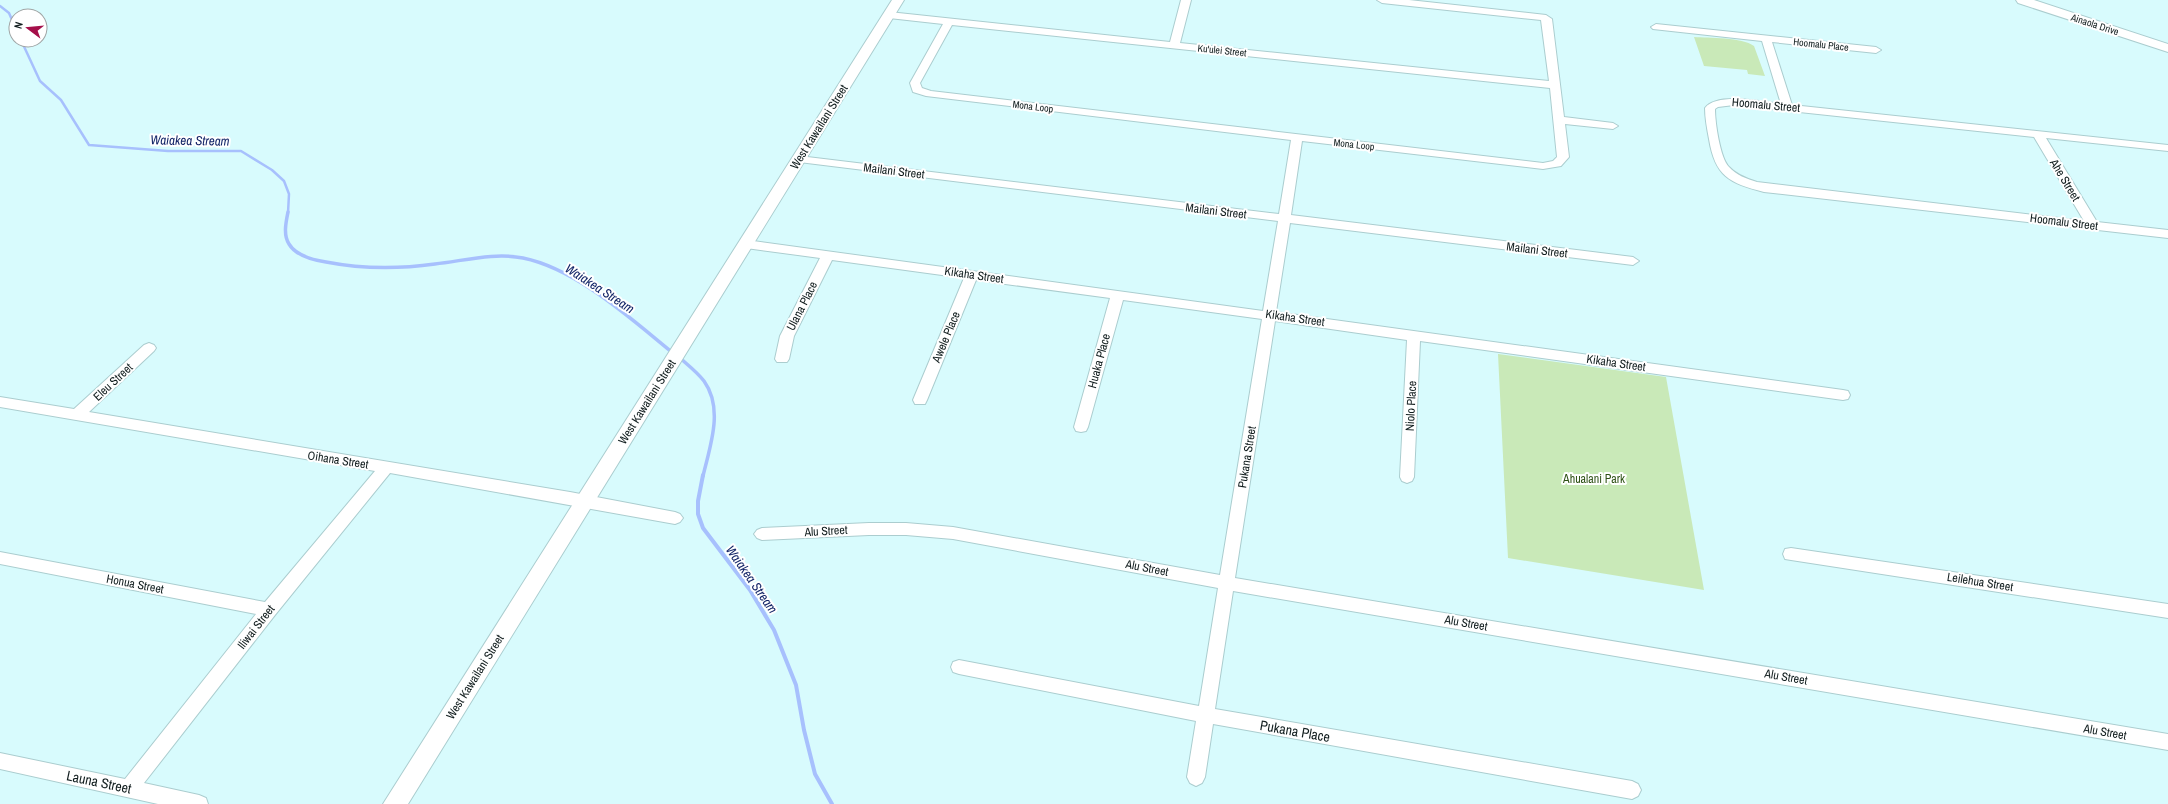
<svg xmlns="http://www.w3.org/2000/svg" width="2168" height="804" font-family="'Archivo Narrow',sans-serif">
<rect width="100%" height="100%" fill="#d8fbfd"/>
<path fill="#c9e9b8" d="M1694 37C1709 38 1742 37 1754 46L1765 76 1748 74 1747 70 1704 66Z
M1498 354 1666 377 1704 590 1508 558Z"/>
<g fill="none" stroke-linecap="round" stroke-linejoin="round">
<path stroke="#a7c0fd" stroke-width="2.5" d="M0 6 9 13 16 29
M21 40 40 81 61 100 89 145 168 151H241L272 170 284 181 289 194 288 213"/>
<path stroke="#a7c0fd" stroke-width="3.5" d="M288 212C286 222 283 235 289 244 296 256 313 260 326 262 362 269 399 269 435 264 463 261 494 252 523 258 577 269 631 319 673 353
M680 358C688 365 698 373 704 381 724 409 710 446 703 476"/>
<path stroke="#a7c0fd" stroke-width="4" d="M703 475 698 501V514L703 528 750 590 774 630 796 685 804 730 815 774 832 804"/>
<g stroke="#abcdcf" stroke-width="2">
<path id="minor" d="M1181 0H1191L1180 43 1549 81 1541 20 1382 3 1377 0H1409L1546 15 1552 19 1564 117 1613 123 1618 126 1613 129 1565 124 1569 157 1561 166 1543 169 1302 141 1291 215 1633 257 1639 261 1633 265 1290 223 1276 312 1843 390 1848 391 1850 395 1848 399 1843 400 1420 341 1414 477 1412 481 1407 483 1402 481 1400 477 1407 340 1275 321 1235 578 2168 734V750L1233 591 1215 709 1632 781 1638 784 1641 790 1638 796 1632 799 1213 724 1205 777 1202 783 1196 786 1190 783 1187 777 1196 721 959 674 953 672 951 667 953 662 959 660 1199 706 1218 588 953 539 906 535H869L762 540 757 538 754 534 757 530 762 528 869 523H906L953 527 1220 575 1262 319 1123 300 1088 427 1086 431 1081 432 1076 431 1074 427 1110 298 976 280 927 400 925 404H915L913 400 964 278 832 260 794 336 789 359 787 362H777L775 359 780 336 820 258 746 248 740 244 746 240 1263 311 1278 221 799 162 793 159 799 156 1279 214 1291 140 926 96 913 92 910 83 943 24 889 18 884 15 889 12 1170 42ZM952 25 1550 88 1557 157 1553 161 1543 163 931 91 922 88 920 83Z
M1656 24 1876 47 1881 50 1876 53 1772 42 1792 105 2168 145V151L2046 138 2097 222 2168 230V238L1764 192C1729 183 1715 176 1709 139 1707 129 1705 118 1705 108 1717 92 1763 102 1781 104L1762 41 1653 29 1651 27ZM1734 105 2034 137 2084 221 1757 182C1747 179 1736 175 1729 167 1720 158 1715 122 1715 109L1718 107Z
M149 343 154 345 156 348 154 351 89 412 570 492 675 512 680 514 683 518 680 522 675 524 390 473 275 615 144 783 199 795 206 798 208 804H158L0 769V753L125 779 256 614 0 564V552L265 602 375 471 0 407V397L74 409 144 345Z
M1791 548 2168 604V618L1791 560 1785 559 1783 554 1785 549Z"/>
</g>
<g stroke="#abcdcf" stroke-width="2">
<path id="tertiary" d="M892 0H904L408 804H383Z
M2016 0H2034L2168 44V52L2018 3Z"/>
</g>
<use href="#minor" fill="#fff" fill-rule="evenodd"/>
<use href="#tertiary" fill="#fff" fill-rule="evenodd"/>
</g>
<g text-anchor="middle" stroke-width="4" stroke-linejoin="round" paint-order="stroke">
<g font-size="10" fill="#111d1e" stroke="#fff">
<text transform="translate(2095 24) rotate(18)" y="4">Ainaola Drive</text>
<text transform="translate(1821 44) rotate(6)" y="4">Hoomalu Place</text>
<text transform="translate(1222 50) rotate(6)" y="4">Ku'ulei Street</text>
<text transform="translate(1033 106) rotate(7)" y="4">Mona Loop</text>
<text transform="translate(1354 144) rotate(6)" y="4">Mona Loop</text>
</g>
<g font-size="12" fill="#111d1e" stroke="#fff">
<text transform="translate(1766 105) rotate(5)" y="4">Hoomalu Street</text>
<text transform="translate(819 127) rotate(-58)" y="4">West Kawailani Street</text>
<text transform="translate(894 171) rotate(7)" y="4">Mailani Street</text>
<text transform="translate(2065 180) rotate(59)" y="4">Ahe Street</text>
<text transform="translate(1216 211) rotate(7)" y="4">Mailani Street</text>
<text transform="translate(2064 222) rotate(7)" y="4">Hoomalu Street</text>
<text transform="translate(1537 250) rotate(7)" y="4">Mailani Street</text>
<text transform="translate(974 275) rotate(8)" y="4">Kikaha Street</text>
<text transform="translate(802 306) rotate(-63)" y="4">Ulana Place</text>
<text transform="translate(1295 318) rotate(8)" y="4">Kikaha Street</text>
<text transform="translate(946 337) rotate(-67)" y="4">Awele Place</text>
<text transform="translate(1099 361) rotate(-75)" y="4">Huaka Place</text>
<text transform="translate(1616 363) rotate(8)" y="4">Kikaha Street</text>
<text transform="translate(113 382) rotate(-43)" y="4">Eleu Street</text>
<text transform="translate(647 402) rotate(-58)" y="4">West Kawailani Street</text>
<text transform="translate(1411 406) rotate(-87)" y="4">Niolo Place</text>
<text transform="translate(1247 457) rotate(-81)" y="4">Pukana Street</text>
<text transform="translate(338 460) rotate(9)" y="4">Oihana Street</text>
<text transform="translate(826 531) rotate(-3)" y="4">Alu Street</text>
<text transform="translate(1147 568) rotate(11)" y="4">Alu Street</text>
<text transform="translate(1980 582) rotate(9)" y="4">Leilehua Street</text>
<text transform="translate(135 584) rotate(11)" y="4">Honua Street</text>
<text transform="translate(1466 623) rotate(10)" y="4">Alu Street</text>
<text transform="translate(256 627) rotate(-52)" y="4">Iliwai Street</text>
<text transform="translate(475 677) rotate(-58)" y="4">West Kawailani Street</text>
<text transform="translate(1786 677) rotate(10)" y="4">Alu Street</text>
<text transform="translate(2105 732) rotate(10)" y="4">Alu Street</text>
</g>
<g font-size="12" fill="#2d5014" stroke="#fff">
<text x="1594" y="483">Ahualani Park</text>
</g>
<g font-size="13" font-style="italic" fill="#122467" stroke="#fff">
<text transform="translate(190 140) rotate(1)" y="5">Waiakea Stream</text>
<text transform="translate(600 288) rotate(33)" y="5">Waiakea Stream</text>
<text transform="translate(752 579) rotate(55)" y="5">Waiakea Stream</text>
</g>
<g font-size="14" fill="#111d1e" stroke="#fff">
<text transform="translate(1295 731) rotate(10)" y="5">Pukana Place</text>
<text transform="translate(99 782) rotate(12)" y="5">Launa Street</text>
</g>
</g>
<g transform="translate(28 28) rotate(286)"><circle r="19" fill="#ffffff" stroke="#a0a5a5"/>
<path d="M0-3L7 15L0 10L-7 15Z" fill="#a50f4a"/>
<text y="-6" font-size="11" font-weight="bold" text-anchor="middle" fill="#111d1e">N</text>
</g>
</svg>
